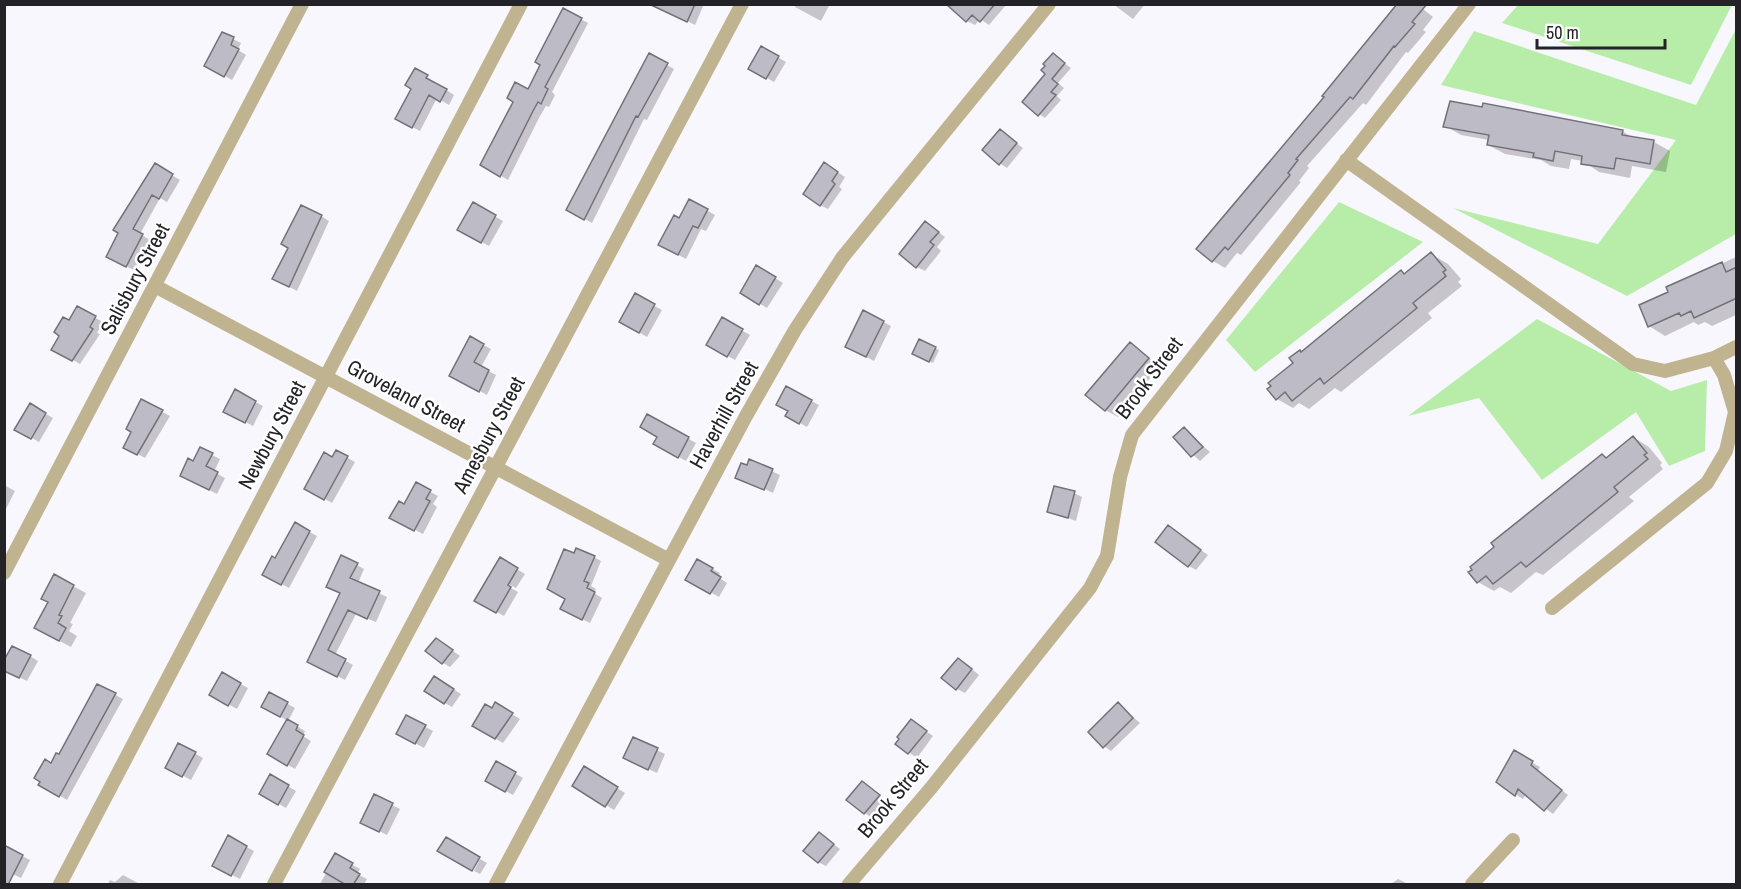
<svg xmlns="http://www.w3.org/2000/svg" width="1741" height="889" font-family="'Archivo Narrow',sans-serif">
<rect width="100%" height="100%" fill="#f9f7fe"/>
<path fill="#b8eca9" d="M1518 5V4L1732 5 1691 85 1502 23Z
M1736 29V234L1627 296 1453 208 1598 244 1676 140 1441 85 1474 31 1696 105Z
M1339 202 1423 242 1255 372 1226 340Z
M1537 319 1671 391 1707 380 1705 451 1669 466 1636 412 1542 480 1479 398 1408 416Z"/>
<path fill="#0003" d="M675 4H704L695 25 679 17Z
M796 4H830L821 21 795 7Z
M964 4 1006 5 989 25 980 19 975 25 967 21Z
M1113 4H1145L1133 19Z
M1417 4 1433 17 1423 30 1426 32 1408 53 1406 52 1366 105 1363 103 1307 166 1309 168 1299 181 1301 182 1241 255 1237 253 1225 268 1213 261Z
M564 10 588 23 552 92 555 95 549 107 546 106 540 116 508 180 482 165 528 91Z
M223 34 241 43 238 50 246 55 232 80 206 65Z
M762 48 786 62 774 82 750 68Z
M650 55 674 69 647 120 644 119 592 223 568 210Z
M1053 55 1071 68 1058 83 1064 88 1057 96 1061 100 1045 118 1039 114Z
M416 70 454 95 449 105 437 98 420 131 397 119 413 88Z
M1445 126 1622 131 1635 139 1654 142 1670 151 1666 172 1632 166 1630 178 1599 172 1583 161 1571 159 1569 169 1551 166 1541 160 1505 154 1488 145 1489 140 1461 135Z
M1000 131 1023 148 1007 168 999 163Z
M155 165 180 180 167 202 160 198 140 234 150 240 134 270 115 261Z
M833 169 845 177 839 187 842 189 828 209 820 205Z
M690 201 715 215 706 231 701 229 686 259 660 245 680 220Z
M473 204 503 221 489 246 459 229Z
M321 216 329 221 297 291 282 283Z
M933 228 945 237 937 247 941 251 925 271 917 267Z
M1431 254 1448 264 1461 279 1458 282 1462 286 1428 313 1432 318 1341 392 1335 388 1309 409 1299 403 1293 408 1277 399 1302 353 1401 272 1406 275Z
M1736 257V315L1712 326 1705 322 1698 325 1694 322 1665 336 1649 326 1670 292 1668 288Z
M757 267 783 283 767 308 742 293Z
M636 296 662 310 647 337 621 322Z
M77 308 103 322 97 333 100 334 80 364 54 349Z
M864 312 891 326 874 361 855 351Z
M722 319 750 335 735 360 708 345Z
M471 338 491 349 481 367 496 375 487 395 451 375Z
M1130 344 1160 366 1118 417 1105 410Z
M935 348 939 350 933 363 917 356Z
M787 388 819 405 807 427 787 416 790 411Z
M235 391 263 406 253 426 225 411Z
M142 401 170 416 145 458 125 447 133 431Z
M30 405 53 418 39 442 16 429Z
M648 416 696 443 686 461 655 444 659 436Z
M1184 429 1210 452 1200 461 1175 438Z
M1633 437 1649 447 1662 463 1660 465 1663 469 1629 497 1634 501 1543 575 1536 572 1511 593 1500 587 1494 591 1478 582 1603 455 1607 458Z
M200 449 220 459 214 472 225 478 217 494 189 480Z
M337 452 355 462 332 503 306 488Z
M750 461 780 475 773 493 743 479Z
M416 484 438 496 433 504 437 507 423 534 391 517 405 506Z
M4 485 15 491 4 513Z
M1074 493 1082 497 1076 521 1049 511Z
M295 524 317 536 289 588 264 575 276 560Z
M1168 527 1208 555 1196 570 1189 566Z
M574 555 594 557 601 561 591 586 596 589 594 593 602 598 590 623 570 613 567 599Z
M500 559 525 574 516 588 505 582 504 584 518 592 504 616 476 600Z
M698 561 720 573 718 577 727 583 719 597 687 579Z
M357 565 364 569 358 583 387 597 376 622 356 614 335 655 353 665 345 680 317 666 342 594Z
M54 576 86 593 70 623 73 624 69 631 77 636 71 647 48 635Z
M437 639 460 656 450 667 443 663Z
M30 656 38 661 27 681 4 670Z
M966 664 979 675 965 693 957 689Z
M222 674 248 688 237 709 211 695Z
M442 682 461 694 452 707 445 703Z
M98 686 123 699 67 800 40 784 59 757Z
M270 694 295 708 288 721 263 707Z
M495 704 520 719 503 743 474 726Z
M1118 704 1140 723 1111 751 1104 746Z
M407 717 433 731 424 748 398 734Z
M288 721 305 731 303 736 311 741 295 769 269 754Z
M911 721 933 736 917 758 897 744Z
M634 739 665 754 657 773 633 762Z
M179 745 203 758 191 780 167 767Z
M1514 752 1540 767 1538 771 1568 795 1553 814 1526 794 1523 799 1515 794Z
M497 763 523 778 513 795 487 781Z
M584 768 625 793 614 810 574 785Z
M271 776 296 791 286 808 261 794Z
M870 787 886 801 872 818 865 813Z
M392 805 400 809 387 835 369 826Z
M820 834 840 849 826 866 818 862Z
M229 838 254 851 240 879 222 870Z
M336 855 360 869 357 874 367 879 364 884H320Z
M22 856 30 860 21 878 4 870Z
M480 859 487 863 480 874 474 871Z
M123 875 136 882 140 884H108L110 880 115 882Z
M1398 879 1406 883 1407 884H1391Z"/>
<path fill="#bdbbc5" stroke="#737079" stroke-width="1.5" d="M649 4H695L687 22Z
M946 4H995L980 22 972 15 966 22Z
M1397 4H1427L1412 22 1415 24 1395 47 1394 46 1353 99 1350 97 1296 159 1298 160 1288 173 1290 175 1228 250 1225 247 1212 262 1196 249 1324 97 1322 96Z
M563 8 582 18 545 87 548 89 541 104 538 102 533 111 500 177 480 165 513 102 507 98 515 82 528 89 540 65 535 62Z
M222 32 234 37 231 45 239 49 224 77 204 66Z
M761 46 779 56 766 79 748 69Z
M649 53 668 63 638 117 636 116 584 220 566 210Z
M1053 53 1065 63 1052 79 1058 84 1051 92 1056 95 1038 116 1022 102 1045 74 1041 70 1045 66 1043 64Z
M415 68 428 75 426 78 447 89 440 102 429 95 412 128 395 119 411 89 405 85Z
M1450 101 1482 107 1483 103 1623 130 1622 135 1654 140 1650 164 1616 158 1614 169 1581 164 1582 156 1555 151 1553 161 1533 157 1534 153 1487 145 1489 135 1443 127Z
M1000 129 1017 143 999 165 982 150Z
M824 162 838 172 832 181 835 184 820 206 803 194Z
M155 163 173 174 159 199 152 195 133 229 143 234 126 267 106 257 118 233 113 230Z
M689 199 708 209 698 228 693 226 678 255 658 245 674 215 679 218Z
M473 202 496 215 481 243 457 230Z
M301 205 322 215 289 287 272 279 288 248 281 244Z
M925 221 939 232 930 242 934 245 916 268 899 254Z
M1431 252 1446 270 1443 272 1446 276 1413 303 1417 308 1324 384 1320 378 1292 401 1285 392 1276 400 1267 389 1271 386 1268 383 1293 363 1289 358 1300 350 1301 352 1401 270 1404 274Z
M1722 262 1726 272 1737 267V298L1694 318 1691 311 1681 316 1679 313 1648 327 1639 305 1668 292 1666 287Z
M756 265 776 277 759 305 740 293Z
M635 293 655 304 639 333 619 322Z
M77 306 96 316 90 327 93 329 72 361 51 350 59 336 54 332 63 317 69 320Z
M863 310 884 321 866 357 845 347Z
M722 317 743 329 727 357 706 345Z
M470 336 484 344 474 362 489 370 479 392 449 376Z
M919 339 936 347 929 362 912 354Z
M1130 342 1149 358 1105 411 1085 395Z
M786 386 812 400 799 424 785 416 788 411 776 405Z
M235 389 256 401 245 423 223 412Z
M141 399 163 410 137 455 123 448 131 432 126 429Z
M30 403 46 413 31 439 14 430Z
M647 414 689 437 678 458 653 444 657 437 640 427Z
M1184 427 1203 447 1191 457 1173 437Z
M1633 436 1647 453 1644 455 1648 459 1614 487 1618 492 1526 567 1521 562 1493 584 1486 576 1477 583 1468 572 1472 570 1470 567 1494 547 1491 543 1602 454 1606 458Z
M200 447 213 453 206 466 218 472 209 490 180 476 188 458 193 461Z
M336 450 348 456 324 500 304 489 324 452 332 457Z
M749 459 773 469 764 490 735 478 741 463 747 465Z
M416 482 431 490 426 499 430 501 414 531 389 518 399 501 404 504Z
M1054 486 1075 491 1068 518 1047 512Z
M295 522 310 531 281 585 262 575 272 556 275 558Z
M1168 525 1201 550 1188 567 1155 542Z
M576 548 595 556 584 581 589 583 587 588 595 592 582 620 560 609 565 599 547 589 564 549 574 553Z
M341 555 358 563 350 578 380 591 367 619 348 610 328 650 346 659 337 677 307 662 340 593 326 587Z
M500 557 518 568 508 585 511 587 496 613 474 601Z
M697 559 713 568 711 571 721 577 710 594 685 580Z
M54 574 74 585 59 615 62 616 58 623 66 628 59 641 34 628 48 602 41 599Z
M436 638 453 650 442 664 425 651Z
M12 646 31 655 19 678 4 671V660Z
M958 658 972 669 956 690 941 678Z
M222 672 241 683 228 706 209 695Z
M434 676 454 689 444 704 424 691Z
M97 684 116 693 59 797 38 785 40 782 34 778 45 759 51 763 56 753 59 754Z
M269 692 288 702 280 717 261 707Z
M495 702 513 713 495 739 472 726 485 704 492 708Z
M1118 702 1133 718 1103 748 1088 732Z
M406 715 426 725 415 744 396 734Z
M287 719 298 725 296 730 304 735 287 766 267 754Z
M911 719 927 731 908 754 895 744 899 739 897 737Z
M633 737 658 748 648 770 623 758Z
M178 743 196 752 182 777 165 768Z
M1514 750 1533 761 1531 765 1562 790 1544 811 1518 789 1515 796 1496 782Z
M496 761 516 772 505 792 485 781Z
M584 766 618 787 605 807 572 786Z
M270 774 289 785 278 805 259 794Z
M862 781 880 795 864 814 846 800Z
M374 794 393 803 379 832 360 823Z
M819 832 834 844 818 863 803 851Z
M228 835 247 846 231 876 212 866Z
M446 837 480 857 472 871 437 851Z
M4 845 23 855 8 885H4Z
M335 853 353 863 350 868 360 874 353 885H346L324 872Z"/>
<g fill="none" stroke-linecap="round" stroke-linejoin="round">
<path stroke="#c0b390" stroke-width="14" d="M1346 160 1633 364 1665 371 1714 358 1736 347
M155 286 669 560
M4 573 302 4
M1552 608 1707 483 1726 451 1735 412 1724 375 1714 358
M60 884 521 4
M274 884 742 4
M496 884 746 416 795 330 842 258 1049 4
M849 884 931 788 1090 588 1107 556 1120 477 1132 435 1469 4
M1472 884 1513 840"/>
</g>
<g text-anchor="middle" stroke-width="5" stroke-linejoin="round" paint-order="stroke">
<g font-size="21" fill="#232226" stroke="#fff">
<text transform="translate(135 279) rotate(-62)" y="7">Salisbury Street</text>
<text transform="translate(1149 378) rotate(-53)" y="7">Brook Street</text>
<text transform="translate(406 396) rotate(28)" y="7">Groveland Street</text>
<text transform="translate(724 415) rotate(-61)" y="7">Haverhill Street</text>
<text transform="translate(272 435) rotate(-62)" y="7">Newbury Street</text>
<text transform="translate(489 435) rotate(-62)" y="7">Amesbury Street</text>
<text transform="translate(893 798) rotate(-50)" y="7">Brook Street</text>
</g>
</g>
<rect width="1741" height="889" fill="none" stroke="#232226" stroke-width="12"/>
<path d="M1537 39v9h128v-9" fill="none" stroke="#232226" stroke-width="3"/>
<text x="1546" y="39" font-size="18" fill="#232226" stroke="#ffffff" stroke-width="4.5" paint-order="stroke">50 m</text>
</svg>
